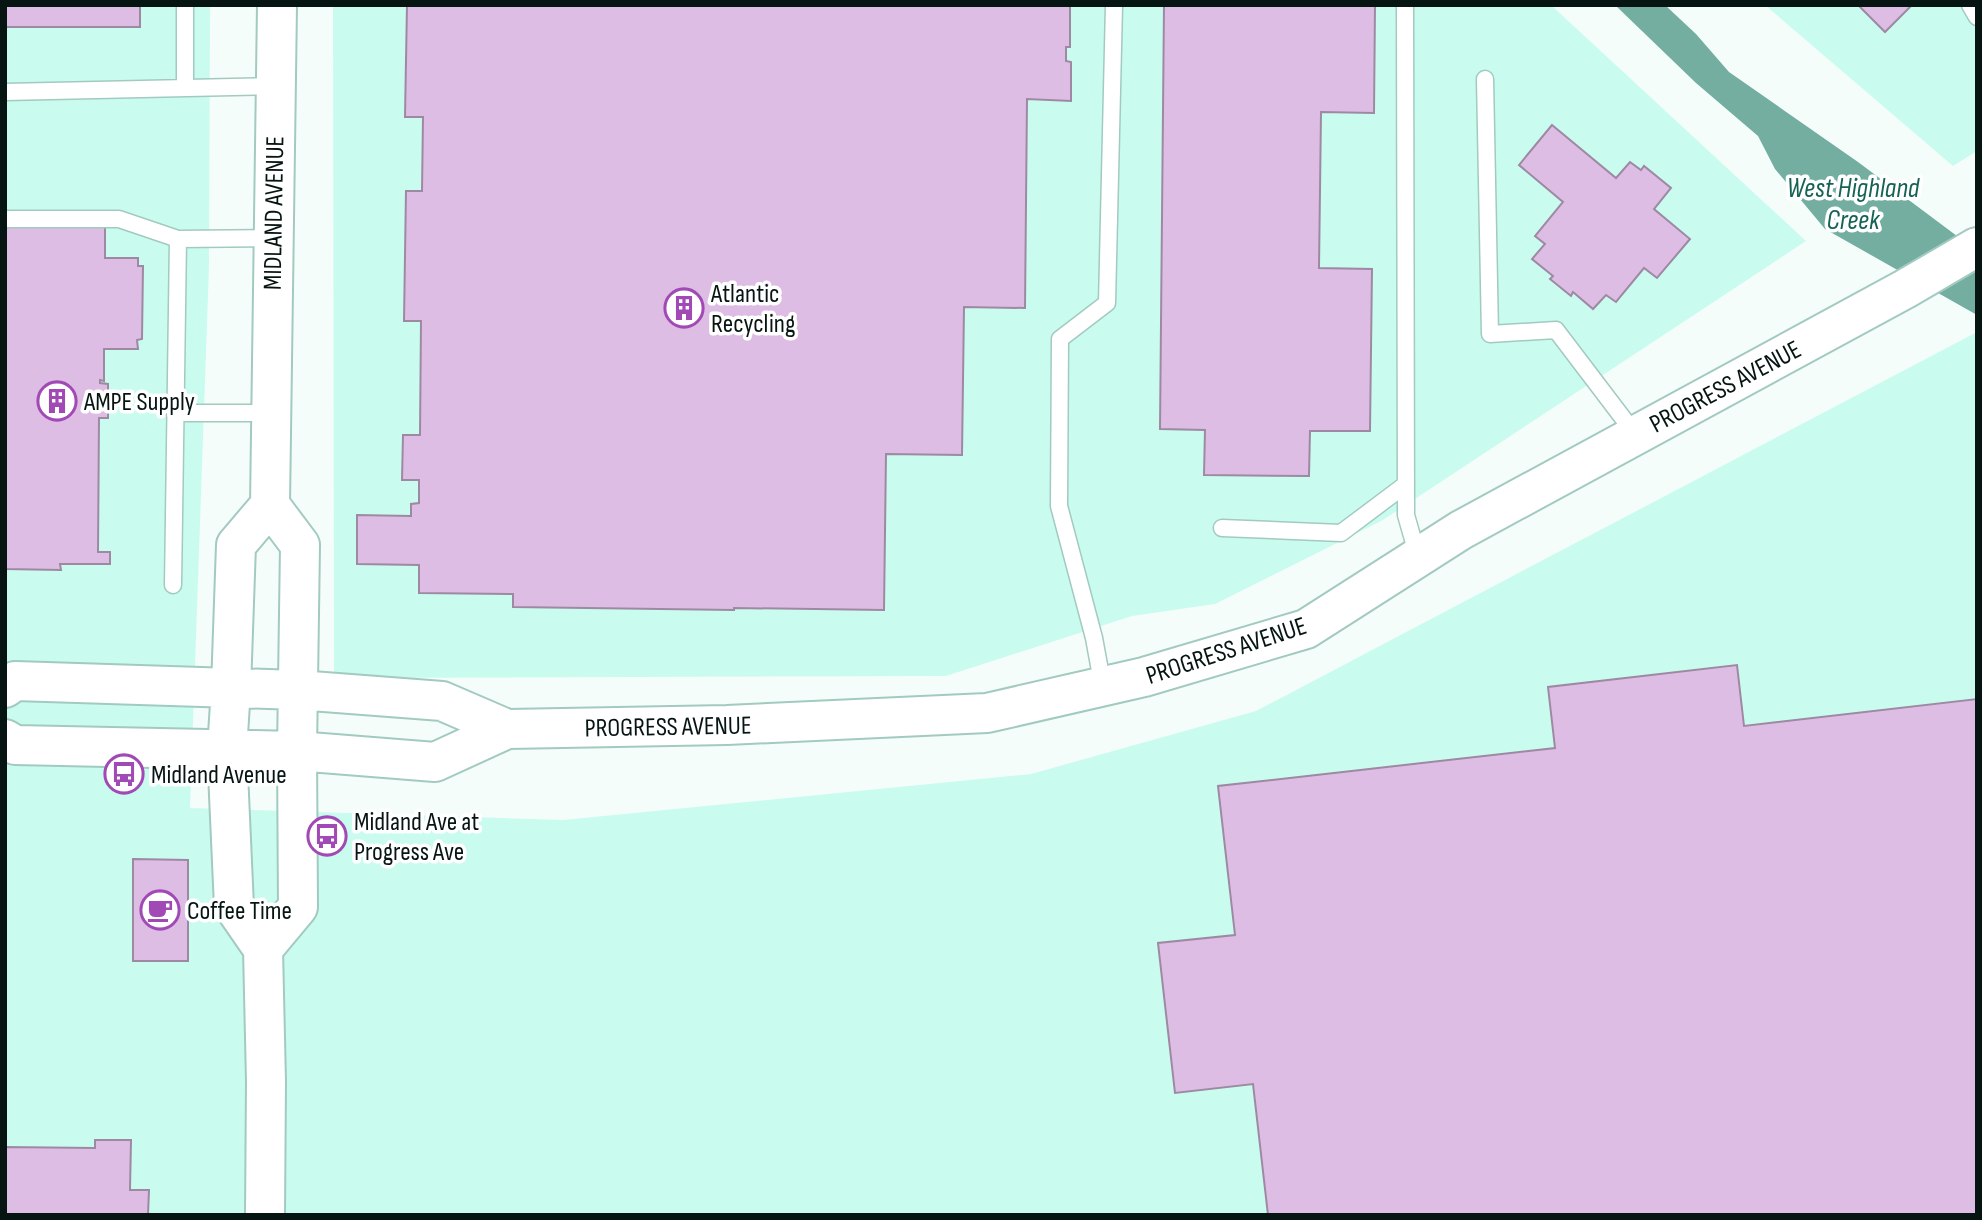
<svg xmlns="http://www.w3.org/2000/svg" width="1982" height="1220" font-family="'Sofia Sans Condensed',sans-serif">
<rect width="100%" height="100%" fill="#f5fdfb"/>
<path fill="#c9fcef" d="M5 5H210L209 267 190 808 563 820 1031 774 1256 711 1977 332V1215H5Z
M333 5H1551L1806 241 1383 520 1215 604 1132 616 946 676 334 678Z
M1765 5H1977V151L1953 166Z"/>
<path fill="#74aea1" d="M1615 5H1665L1696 34 1729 72 1858 162 1977 251V315L1825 229 1775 169 1758 136 1696 83Z"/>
<path fill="#ddbde4" stroke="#9e89a3" stroke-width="2" d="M5 5H140V27H5Z
M407 5H1070V47H1066V61L1071 62V101L1027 99 1025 308 964 307 962 455 886 454 884 610 734 608V610L513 607V594L419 593V565L357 564V515L411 516V504L419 503V480H402L403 435H420L421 321H404L406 191H422L423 117H405Z
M1164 5H1375L1374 113 1321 112 1319 268 1372 269 1370 431H1310L1309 476 1204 475 1205 430 1160 429Z
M1858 5H1912L1885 32Z
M1552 125 1616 178 1630 162 1641 170 1644 166 1671 188 1654 209 1690 239 1657 278 1644 268 1616 302 1606 295 1593 309 1573 292 1571 296 1550 279 1553 276 1532 259 1545 244 1535 236 1563 202 1519 165Z
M5 224 105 225V258H138V266H143L142 339 137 340 138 349H104V381L100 380V383L108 384V418H99L98 552H110V564H60L61 570 5 569Z
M1737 665 1744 726 1977 699V1215H1268L1253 1084 1175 1093 1158 943 1235 935 1218 786 1555 748 1548 687Z
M133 859 188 860V961H133Z
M95 1140H131L130 1190H149L148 1215H5V1147L95 1148Z"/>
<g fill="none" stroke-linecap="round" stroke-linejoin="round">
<g stroke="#a2cac0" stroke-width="19">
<path id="lane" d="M185 5V87
M1405 5 1406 515 1418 557
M1970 5 1977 17
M1485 79 1490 334 1556 330 1635 434
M5 92 276 86
M5 219H119L178 239 273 238
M176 413H270
M1222 528 1341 533 1405 485
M173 585 178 239
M1103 687 1094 638 1059 506 1060 339 1107 303 1114 5"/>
</g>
<g stroke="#a2cac0" stroke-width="42">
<path id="secondary" d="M5 688 15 681 298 690 442 701 507 729
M5 739 15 745 297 751 435 762 507 729 727 725 987 713 1144 677 1306 629 1461 530 1905 289 1977 247
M263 949 298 907 297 751 300 545 270 505 277 5
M265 1215 266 1082 263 949 234 907 227 750 231 688 236 545 270 505"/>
</g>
<use href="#lane" stroke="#fff" stroke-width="16"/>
<use href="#secondary" stroke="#fff" stroke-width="38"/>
</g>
<defs>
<g id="building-ring" transform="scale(2.0125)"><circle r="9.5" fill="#fff" stroke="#a149b5" stroke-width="1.5"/><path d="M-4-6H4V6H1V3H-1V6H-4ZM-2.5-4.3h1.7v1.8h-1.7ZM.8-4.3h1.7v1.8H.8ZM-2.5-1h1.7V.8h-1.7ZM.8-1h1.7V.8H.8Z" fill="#a149b5"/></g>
<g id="bus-ring" transform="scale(2.0125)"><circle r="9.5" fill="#fff" stroke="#a149b5" stroke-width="1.5"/><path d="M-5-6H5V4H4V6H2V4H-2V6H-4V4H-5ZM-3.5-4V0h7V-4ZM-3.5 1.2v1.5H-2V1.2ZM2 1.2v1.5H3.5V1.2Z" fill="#a149b5"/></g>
<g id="cafe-ring" transform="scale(2.0125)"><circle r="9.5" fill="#fff" stroke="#a149b5" stroke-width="1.5"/><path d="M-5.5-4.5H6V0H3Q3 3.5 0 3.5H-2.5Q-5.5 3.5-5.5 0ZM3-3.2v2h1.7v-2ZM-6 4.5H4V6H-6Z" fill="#a149b5"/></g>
</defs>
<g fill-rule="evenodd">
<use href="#building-ring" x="684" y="308"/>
<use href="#building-ring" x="57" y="401"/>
<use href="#bus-ring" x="124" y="774"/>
<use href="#bus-ring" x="327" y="836"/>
<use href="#cafe-ring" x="160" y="910"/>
</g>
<g text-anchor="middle" stroke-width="7" stroke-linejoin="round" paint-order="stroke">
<g font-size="26" fill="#071512" stroke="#fff">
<text transform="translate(273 213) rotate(-89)" y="9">MIDLAND AVENUE</text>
<text transform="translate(1725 386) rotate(-28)" y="9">PROGRESS AVENUE</text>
<text transform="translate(1226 650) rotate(-18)" y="9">PROGRESS AVENUE</text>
<text transform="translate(668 726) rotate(-1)" y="9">PROGRESS AVENUE</text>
</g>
<g font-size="26" fill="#071512" stroke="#fff" text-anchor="start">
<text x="711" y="302">Atlantic<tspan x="711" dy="30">Recycling</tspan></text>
<text x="84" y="410">AMPE Supply</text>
<text x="151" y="783">Midland Avenue</text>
<text x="354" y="830">Midland Ave at<tspan x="354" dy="30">Progress Ave</tspan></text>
<text x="187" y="919">Coffee Time</text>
</g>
<g font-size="28" font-style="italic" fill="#166355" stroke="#fff">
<text x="1853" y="197">West Highland<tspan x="1853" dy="32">Creek</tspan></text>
</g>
</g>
<rect width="1982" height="1220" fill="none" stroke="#071512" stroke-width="14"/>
</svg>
